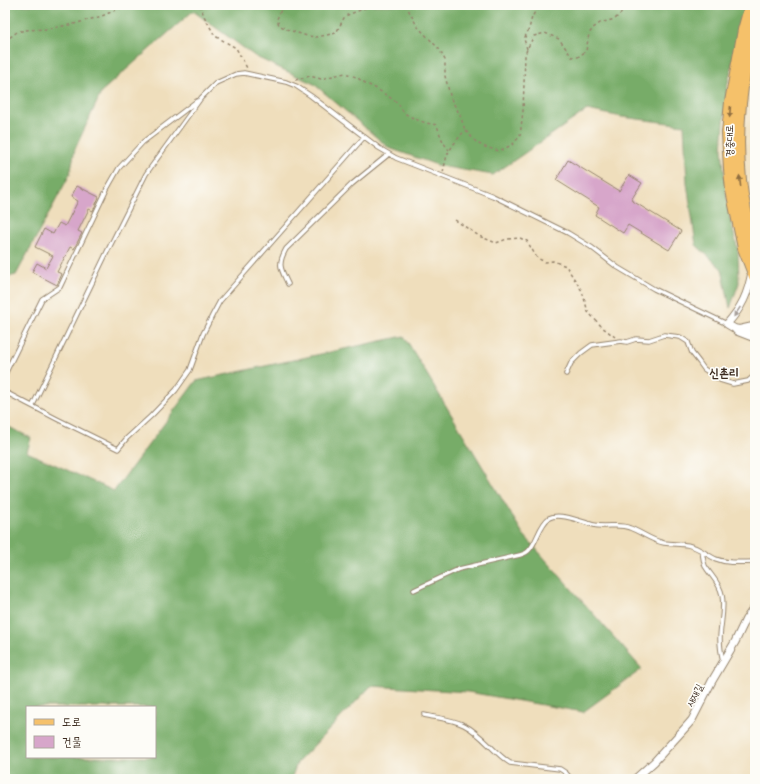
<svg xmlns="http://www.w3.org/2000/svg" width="760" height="784" font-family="'Playpen Sans','Poor Story',sans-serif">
<rect width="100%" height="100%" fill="#fdfcf7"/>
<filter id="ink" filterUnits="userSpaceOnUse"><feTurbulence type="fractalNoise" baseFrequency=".025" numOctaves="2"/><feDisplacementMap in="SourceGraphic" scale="8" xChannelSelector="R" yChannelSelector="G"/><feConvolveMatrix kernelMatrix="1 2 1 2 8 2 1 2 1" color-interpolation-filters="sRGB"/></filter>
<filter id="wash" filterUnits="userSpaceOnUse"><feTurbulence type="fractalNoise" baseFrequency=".012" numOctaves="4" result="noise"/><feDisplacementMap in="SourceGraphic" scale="16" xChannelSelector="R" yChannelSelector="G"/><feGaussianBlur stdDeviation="0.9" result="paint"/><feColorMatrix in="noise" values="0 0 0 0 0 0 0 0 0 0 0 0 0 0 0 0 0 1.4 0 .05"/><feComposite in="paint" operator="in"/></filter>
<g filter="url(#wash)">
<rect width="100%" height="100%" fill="#efdebc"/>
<path fill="#77ac68" stroke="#596b43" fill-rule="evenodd" d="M5 5H746L727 87 722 149 728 210 738 250 739 283 730 308 722 269 696 245 687 183 684 125 622 117 587 110 493 175 440 166 389 148 314 84 256 57 193 11 102 91 75 149 70 174 16 275 5 278Z
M404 336 523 534 642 669 583 712 468 692 371 686 297 763 291 779H5V425L31 438 27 452 114 491 196 381ZM27 707H155V757H27Z"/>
<g id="blocks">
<path fill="#d7a6ca" d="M568 160 619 191 629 175 642 183 631 200 681 231 669 250 628 225 623 233 595 215 599 207 556 180Z
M77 186 99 197 93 211 89 209 78 231 82 233 74 249 70 247 57 272 62 274 57 285 32 272 37 263 46 268 53 256 35 247 44 229 53 234 59 223 65 226 78 201 71 197Z"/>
</g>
</g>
<g filter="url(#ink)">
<use href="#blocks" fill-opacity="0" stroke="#95846d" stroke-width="1"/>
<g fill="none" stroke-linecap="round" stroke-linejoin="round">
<g stroke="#95846d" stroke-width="5.5">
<path id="service" d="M288 284C281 269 277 265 286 249L352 184 389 154
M5 374 42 299 60 287 107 189 119 168 143 142 197 101
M566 374 571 363 581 353 592 345 621 341 627 342 636 339 649 340 664 335 680 337 688 342 692 353 699 362 704 369 720 380 733 384 748 381 755 375
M5 392 57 419 118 449 127 438 151 416 176 390 190 370 203 334 213 314 220 301 364 137
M33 405 108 250 146 174 201 98 216 83 236 74 244 73 286 82 296 86 311 96 379 148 396 158 493 196 568 233 591 247 617 267 654 289 727 324
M702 551C707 554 711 557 716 559 728 564 742 562 755 562
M414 590 459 569 520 555C524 554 528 552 530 549 537 541 540 524 549 518 560 512 582 522 594 525 605 528 619 523 630 528 641 532 652 541 664 543 679 545 687 542 702 551 703 556 703 561 705 566 711 576 720 583 722 595 725 610 720 625 720 639 720 646 721 653 723 661
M424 715C437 718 452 719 464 725 482 734 493 752 510 763L560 769 566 773 571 779"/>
</g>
<g stroke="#95846d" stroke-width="9">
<path id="minor" d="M752 272C748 294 742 307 727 324L737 330 755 326
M635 779 654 762 685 728 692 720 712 681 735 642 746 619 751 612 755 608"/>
</g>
<g stroke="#95846d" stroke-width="11">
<path id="tertiary" d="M737 330 755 337"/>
</g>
<g stroke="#95846d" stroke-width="14">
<path id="primary" d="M751 5 744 30 731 102 728 133 730 169 732 190 744 248 755 276
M755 23C752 36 748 49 746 62 739 99 736 142 740 180 742 202 748 225 755 246"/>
</g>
<path stroke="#95846d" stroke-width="1.5" stroke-dasharray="3 3" stroke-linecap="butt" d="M200 5 204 16 215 36 236 48 247 68
M283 5 277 19 279 25 286 29 307 36 317 37 336 33 345 16 368 7 378 5
M405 5 408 9 417 26 439 49 445 60V76L451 99 460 115 465 130 477 143 485 147 499 151 512 145 520 136 523 111 525 56 527 49 534 36 545 33 559 39 572 57H578L586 51 589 34 593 28 600 23 615 19 630 5
M5 41 17 32 26 30 47 29 74 24 102 16 127 5
M527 49 524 39 529 29 532 17 539 5
M295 80 310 76 321 79 345 73 356 77 367 84 377 89 398 103 404 113 415 119 426 123 437 125C440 135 442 142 449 150
M443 172 447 155 453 145 465 130
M455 220 479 236 496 243 507 239 520 238 527 241 537 258 545 262 553 261 566 266 582 291 588 312 602 327 615 337"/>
<use href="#service" stroke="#fff" stroke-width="3.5"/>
<use href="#minor" stroke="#fff" stroke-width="7"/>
<use href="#tertiary" stroke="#fff" stroke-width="9"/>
<use href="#primary" stroke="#f5c16b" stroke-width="12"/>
</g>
<defs><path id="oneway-solid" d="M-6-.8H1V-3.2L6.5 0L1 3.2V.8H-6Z"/></defs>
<g fill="#8f6e41">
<use href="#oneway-solid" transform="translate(730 112) rotate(94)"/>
<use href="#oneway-solid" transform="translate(740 181) rotate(-96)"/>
</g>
<use fill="#a79f9a" href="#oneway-solid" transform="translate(737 312) rotate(124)"/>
</g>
<g text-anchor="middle" stroke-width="3.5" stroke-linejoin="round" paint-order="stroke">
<g font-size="10" fill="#3b2a1e" stroke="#fdfcf7">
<text transform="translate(729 141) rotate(-90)" y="4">경충대로</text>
<text transform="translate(694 695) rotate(-63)" y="4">새재길</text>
</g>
<g font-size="12" font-weight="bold" fill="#3b2a1e" stroke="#fdfcf7">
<text x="724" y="377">신촌리</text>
</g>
</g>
<rect width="760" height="784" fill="none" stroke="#fdfcf7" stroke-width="20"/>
<rect x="26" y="706" width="130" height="52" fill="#fdfcf7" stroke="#afa8a0"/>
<rect x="34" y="719" width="20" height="6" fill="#f5c16b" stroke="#afa8a0"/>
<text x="62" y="726" font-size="12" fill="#3b2a1e">도로</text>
<rect x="34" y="736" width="20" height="12" fill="#d7a6ca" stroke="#afa8a0"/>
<text x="62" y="746" font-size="12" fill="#3b2a1e">건물</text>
</svg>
